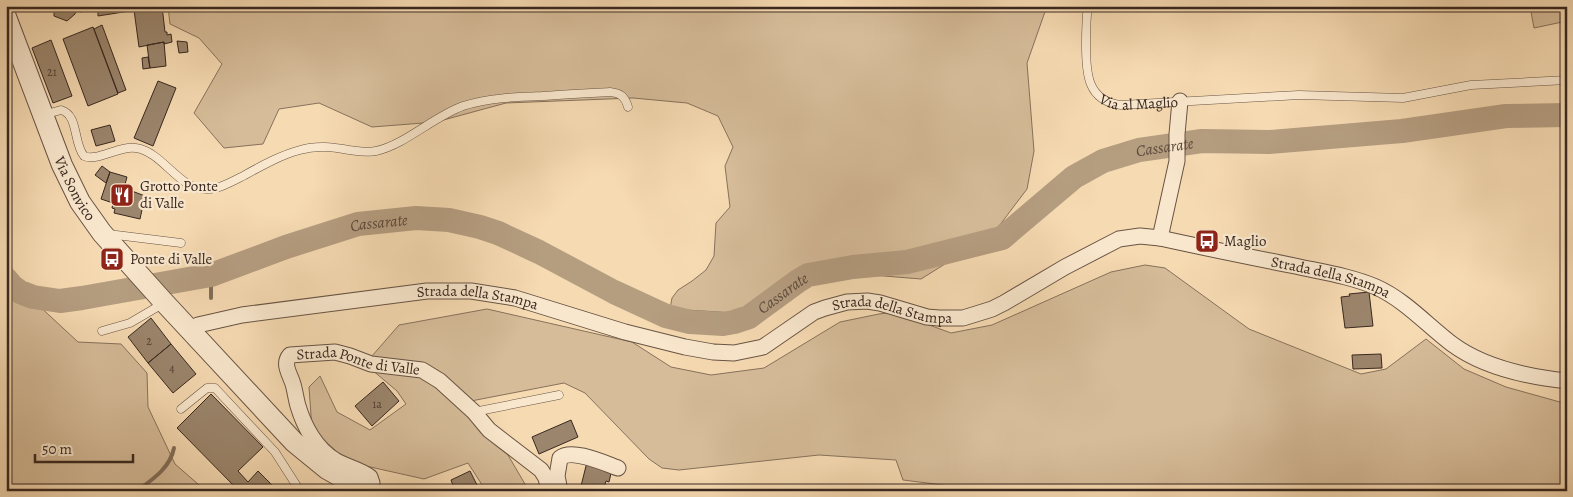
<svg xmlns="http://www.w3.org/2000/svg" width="1573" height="497" font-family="Alegreya,serif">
<rect width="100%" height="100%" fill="#f6dab2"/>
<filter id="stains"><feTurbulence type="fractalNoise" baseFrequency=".004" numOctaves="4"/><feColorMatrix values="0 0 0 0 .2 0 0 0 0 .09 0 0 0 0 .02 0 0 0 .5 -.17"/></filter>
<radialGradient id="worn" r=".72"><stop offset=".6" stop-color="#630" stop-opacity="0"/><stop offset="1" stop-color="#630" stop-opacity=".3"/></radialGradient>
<path fill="#d6bc99" stroke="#87725c" d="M168 6H1047L1027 63 1034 151 1027 189 993 234 921 279 872 275 817 277 751 314 670 309 672 298 678 290 692 281 706 270 714 256 716 223 730 207 725 166 733 147 718 116 687 103 633 98 506 103 436 122 372 127 319 103 279 109 263 144 224 148 194 113 222 64 199 38 170 24Z
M1530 6H1567V21L1534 28Z
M6 256 22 290 78 342 121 344 147 373 148 407 175 464 206 491H6Z
M1145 265 1165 268 1249 329 1361 374 1386 369 1426 339 1464 369 1506 387 1567 404V491H1092L1085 487 983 490 903 480 896 460 819 455 679 470 662 468 649 459 585 393 564 383 471 401 474 424 501 443 529 491H486L468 463 424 479 348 462 312 429 309 387 320 376 337 412 370 430 406 404 397 391 365 364 399 325 487 309 632 342 671 367 711 375 764 368 840 322 879 314 894 312 951 333 992 325 1111 272Z"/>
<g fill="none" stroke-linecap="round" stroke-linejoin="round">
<path stroke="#836e5a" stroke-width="4" d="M211 275V298
M137 491C153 479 170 468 174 448"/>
<path stroke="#b59d80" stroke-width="24" id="s1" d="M6 279 12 286 20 292 33 297 60 301 82 298 211 275 286 247 358 224 416 218 449 220 480 227 498 233 539 252 614 292 666 316 690 322 723 324 734 322 749 317 798 281 808 275 853 267 907 262 1002 238 1074 177 1103 161 1139 150 1202 141 1269 142 1402 131 1506 116 1567 115"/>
</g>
<path fill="#9b856c" stroke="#382820" d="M54 6H78L75 14 67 21 54 16Z
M82 6H118L80 12Z
M118 6H136V10L98 16V9Z
M136 6H162L165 32H167V35L171 34 172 42 164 44V42L139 47 134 10H136Z
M102 25 126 90 118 93 94 29Z
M93 27 118 94 88 106 63 39Z
M51 40 72 96 53 103 32 48Z
M177 41 187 42 188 52 179 53Z
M164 42 166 66 150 68 147 45Z
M148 57 150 68 143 69 142 58Z
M158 81 176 88 153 146 134 138Z
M110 125 115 141 96 146 91 130Z
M102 166 110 172 106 183 95 175Z
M110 172 127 177 124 188 145 196 140 219 114 213 115 209 112 208 113 203 101 199Z
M1369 292 1373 326 1345 328 1341 297 1350 296 1349 294Z
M151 318 171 344 148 363 128 337Z
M171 344 196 374 173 393 148 363Z
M1381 354 1382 368 1353 369 1352 355Z
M383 382 399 401 372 426 355 406Z
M211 394 263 447 238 471 248 482 258 471 274 487 270 491H239L177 428Z
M571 420 578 437 539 454 532 437Z
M587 462 612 469 609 482 606 481 603 491 581 486Z
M470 471 480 491H455L451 480Z"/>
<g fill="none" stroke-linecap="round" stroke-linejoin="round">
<g stroke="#685444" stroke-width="9">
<g id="service">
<path id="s2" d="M1088 6C1086 19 1086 32 1086 45 1086 73 1087 101 1121 105L1299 95 1403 98 1471 85 1567 80"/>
<path d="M43 115 61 110C79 115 73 143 84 156 97 162 120 145 136 148 163 152 179 190 206 189 220 189 233 181 245 175 263 165 281 155 300 150 317 145 332 147 349 150 358 151 367 153 376 151 406 144 433 117 463 106 489 98 515 97 542 96 565 94 588 93 610 92 621 93 625 97 628 107"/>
<path d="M108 234 181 243"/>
<path d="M102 331 130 323 164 303"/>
<path d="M181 409 207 388H215L275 452 300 491"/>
<path d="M474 412 559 395"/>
</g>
</g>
<g stroke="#685444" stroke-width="17">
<g id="minor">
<path d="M1160 238 1177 161V134L1180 101"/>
<path id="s3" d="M191 331 198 325 242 315 427 291H471L515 298 625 332 685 347 713 352 734 353 763 347 814 312 825 308 847 302 867 301 880 303 927 317 939 318H963L976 314 992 309 1004 303 1065 267 1119 239 1140 236 1160 238C1205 248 1250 257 1295 266 1322 272 1350 276 1376 287 1405 300 1427 325 1452 344 1483 367 1529 377 1567 381"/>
<path id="s4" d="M368 491 372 483 370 477C360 469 346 467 335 460 316 449 304 426 298 406 296 399 295 391 293 384 290 374 282 364 290 355L335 352 350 356 371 364 422 370 440 381 474 412 489 430 541 470 546 478 549 491"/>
<path d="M560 491 557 476 560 458C572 448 604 463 618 468"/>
</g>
</g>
<g stroke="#685444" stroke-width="22">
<g id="tertiary">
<path id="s5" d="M6 17 62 165 80 202 102 233 162 300 294 442 327 469 366 491"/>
</g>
</g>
<use href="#service" stroke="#f9e7cd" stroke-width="8"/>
<use href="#minor" stroke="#f9e7cd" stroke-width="15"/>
<use href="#tertiary" stroke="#f9e7cd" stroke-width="20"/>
</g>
<defs>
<g id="restaurant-square" transform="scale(1.25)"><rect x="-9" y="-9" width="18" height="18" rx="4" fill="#8f2418" stroke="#f9e7cd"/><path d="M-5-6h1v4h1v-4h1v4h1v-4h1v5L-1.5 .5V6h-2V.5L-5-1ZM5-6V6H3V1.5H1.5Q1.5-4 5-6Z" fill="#fff"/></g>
<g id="bus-square" transform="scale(1.25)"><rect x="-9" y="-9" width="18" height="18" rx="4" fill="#8f2418" stroke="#f9e7cd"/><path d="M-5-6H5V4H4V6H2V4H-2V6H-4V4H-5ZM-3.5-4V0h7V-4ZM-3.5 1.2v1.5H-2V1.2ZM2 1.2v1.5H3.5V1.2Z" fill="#fff"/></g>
</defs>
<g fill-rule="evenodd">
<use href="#restaurant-square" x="122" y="195"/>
<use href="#bus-square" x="1207" y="241"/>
<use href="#bus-square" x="112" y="259"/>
</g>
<g text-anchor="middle" stroke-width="4.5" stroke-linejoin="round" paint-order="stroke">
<g font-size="12" fill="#513f33">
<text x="52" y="76">21</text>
<text x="149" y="345">2</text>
<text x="172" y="372">4</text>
<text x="377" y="408">1a</text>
</g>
<g font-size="15" fill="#382820" stroke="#f9e7cd">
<text dy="5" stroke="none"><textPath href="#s2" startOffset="135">Via al Maglio</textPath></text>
<text dy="5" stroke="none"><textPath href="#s5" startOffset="185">Via Sonvico</textPath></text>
<text dy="5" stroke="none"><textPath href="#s3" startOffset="1192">Strada della Stampa</textPath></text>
<text dy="5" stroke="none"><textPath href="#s3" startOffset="292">Strada della Stampa</textPath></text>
<text dy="5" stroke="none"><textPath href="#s3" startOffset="728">Strada della Stampa</textPath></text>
<text dy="5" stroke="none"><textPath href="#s4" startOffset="244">Strada Ponte di Valle</textPath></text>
</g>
<g font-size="15" fill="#382820" stroke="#f9e7cd" text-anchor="start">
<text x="140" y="191">Grotto Ponte<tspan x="140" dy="17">di Valle</tspan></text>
<text x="1224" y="246">Maglio</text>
<text x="130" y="264">Ponte di Valle</text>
</g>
<g font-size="16" font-style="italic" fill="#5e4b3d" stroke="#f9e7cd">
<text dy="6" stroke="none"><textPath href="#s1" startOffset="1245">Cassarate</textPath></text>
<text dy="6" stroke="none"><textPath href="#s1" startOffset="390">Cassarate</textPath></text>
<text dy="6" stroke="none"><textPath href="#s1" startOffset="825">Cassarate</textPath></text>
</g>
</g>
<rect width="1573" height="497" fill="none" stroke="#f6dab2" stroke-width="25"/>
<rect x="8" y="8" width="1558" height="482" fill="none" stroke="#382820" stroke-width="2.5"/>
<rect x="12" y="12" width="1548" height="472" fill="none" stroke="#382820"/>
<path d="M35 454v8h98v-8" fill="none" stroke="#382820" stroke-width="2.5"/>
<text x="42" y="454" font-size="15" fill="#382820" stroke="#f9e7cd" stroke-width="4" paint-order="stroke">50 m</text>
<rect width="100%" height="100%" filter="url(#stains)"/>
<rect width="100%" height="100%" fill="url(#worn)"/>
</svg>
